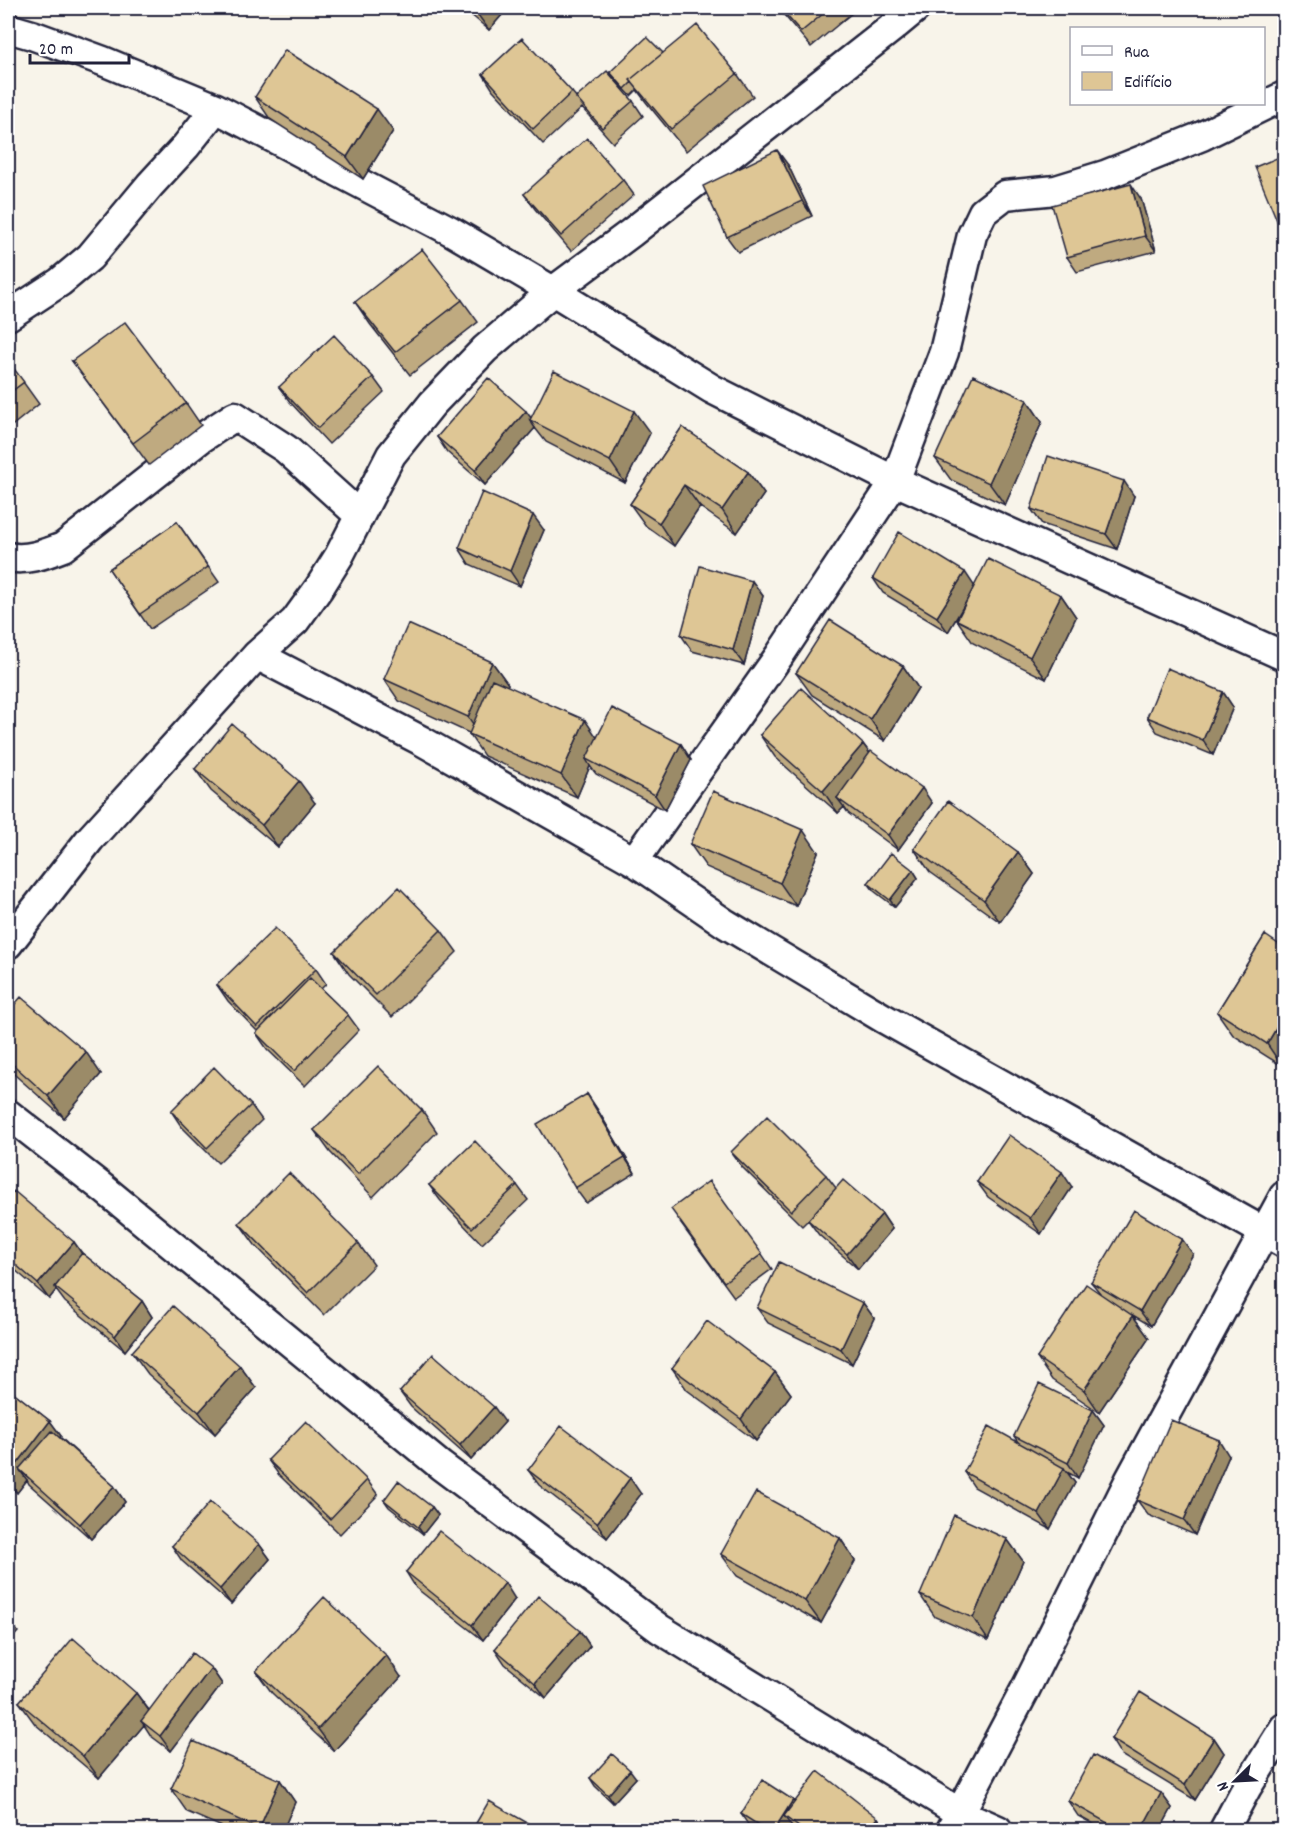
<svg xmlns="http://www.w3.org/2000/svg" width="1292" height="1838" font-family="Dekko,sans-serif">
<rect width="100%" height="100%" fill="#f8f4ea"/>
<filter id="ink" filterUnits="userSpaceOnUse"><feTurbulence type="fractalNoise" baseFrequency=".0167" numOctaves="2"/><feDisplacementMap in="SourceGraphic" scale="12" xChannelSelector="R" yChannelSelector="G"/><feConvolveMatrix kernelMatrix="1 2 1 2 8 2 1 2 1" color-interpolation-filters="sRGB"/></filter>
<g filter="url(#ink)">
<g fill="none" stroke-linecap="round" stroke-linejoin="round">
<g stroke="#22223b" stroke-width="33">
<path id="minor" d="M8 28 32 35 103 61 216 108 451 231 553 291 712 389 895 481 1284 656
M8 316 60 282 90 257 150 185 186 146 216 108
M8 557C27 561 45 554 63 547L200 439 235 416 286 449 359 515
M257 655 422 741 634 861 726 924 883 1018 1284 1243
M634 861 779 656 895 481 944 352 972 235 983 212 1005 195 1056 190 1105 175 1202 136 1284 96
M8 944 90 839 257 655 295 621 319 588 339 556 391 455 432 404 485 349 553 291 631 233 893 27 916 8
M8 1114 104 1189 441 1466 660 1629 960 1813 998 1830
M951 1830 1025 1690 1129 1481 1284 1196
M1224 1830 1247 1787 1284 1728"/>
</g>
<use href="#minor" stroke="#fff" stroke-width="28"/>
</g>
<path fill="#bfaa80" stroke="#22223b" stroke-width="1.5" d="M463 8H508L489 30Z
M778 8H858L811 47Z
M663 53 737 74 753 96 686 151 646 102 637 90 631 96 616 80 610 72Z
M483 74 572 92 577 98 633 101 643 116 613 143 582 108 543 144 493 90Z
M255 97 393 131 363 179 270 119Z
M788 165 812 216 738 252 727 237Z
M623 180 634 195 571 251 535 209 524 194Z
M1141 199 1156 251 1077 272 1067 257Z
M462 300 478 322 410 375 370 324 355 302Z
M8 361 39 404 8 429Z
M72 361 186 403 201 425 149 465Z
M373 377 384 392 329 444 290 402 279 387Z
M1027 400 1042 422 1005 505 951 480 935 458Z
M531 418 650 433 625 483 546 442 535 428 485 485 447 452 437 437Z
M682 427 748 472 764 494 737 533 700 507 674 546 646 526 630 504Z
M1134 496 1117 549 1042 524 1031 509Z
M177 522 219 582 150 629 109 569Z
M544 530 520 586 469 564 459 548Z
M873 578 974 586 1061 595 1076 617 1046 679 973 643 957 620 967 601 948 632 883 593Z
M752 581 763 596 744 665 692 651 681 635Z
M492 662 508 684 507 686 597 737 681 744 691 760 665 810 596 774 590 766 577 797 484 756 469 734V733L399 701 384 679Z
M903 666 918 688 885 741 812 695 796 673Z
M1223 692 1233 707 1213 755 1157 732 1147 717Z
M760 735 863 744 870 753 932 803 898 850 848 813 844 807 838 813 775 757Z
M195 769 315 803 278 847 211 791Z
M690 844 818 852 796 906 706 867Z
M914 849 1018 852 1034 874 1000 922 930 872Z
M913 870 918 878 895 907 874 891 868 883Z
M441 930 457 952 392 1017 349 974 334 952Z
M1265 935 1282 1066 1233 1035 1217 1012Z
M316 969 326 984 321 989 348 1015 359 1030 305 1086 267 1049 256 1033 258 1032 228 1001 217 985Z
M8 1012 101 1074 64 1118 8 1069Z
M587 1094 597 1109 635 1173 586 1203 575 1188Z
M251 1105 262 1120 218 1163 181 1126 171 1111Z
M422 1110 437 1132 373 1197 330 1152 314 1130Z
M731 1152 826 1175 836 1188 882 1214 892 1229 858 1269 819 1235 808 1220 810 1218 802 1226 742 1167Z
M977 1182 1072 1187 1041 1234 988 1197Z
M429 1185H517L528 1200 482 1244 440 1200Z
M8 1198 74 1242 82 1253 142 1301 152 1317 125 1351 65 1302 56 1290 49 1299 8 1264Z
M239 1223 358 1243 374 1265 324 1315 255 1245Z
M681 1224 762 1254 772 1269 734 1297Z
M1193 1254 1151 1326 1131 1314 1133 1316 1149 1338 1099 1412 1052 1380 1037 1358 1100 1293 1091 1282Z
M863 1303 874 1318 852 1364 768 1323 757 1308Z
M132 1352 240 1366 256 1388 215 1434 148 1374Z
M672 1368 775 1372 791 1394 756 1441 687 1390Z
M8 1388 50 1421 61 1436 60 1437 114 1486 125 1502 91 1539 29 1484 27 1480 17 1493 8 1485Z
M400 1392 505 1422 471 1460 411 1407Z
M1093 1410 1104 1425 1078 1478 1067 1472 1075 1483 1050 1529 974 1487 964 1472 1018 1442 1014 1436Z
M1229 1456 1195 1535 1148 1515 1137 1500Z
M268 1460 367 1480 378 1495 340 1534 279 1475Z
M528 1470 641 1494 607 1538 539 1485Z
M384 1500 432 1507 438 1515 423 1534 389 1507Z
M840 1538 855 1561 821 1623 737 1576 721 1554Z
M1007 1539 1023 1561 988 1640 935 1617 920 1595Z
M259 1544 270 1559 231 1604 182 1561 172 1546Z
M406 1572 515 1599 483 1640 416 1588Z
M580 1631 590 1646 546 1698 505 1664 495 1649Z
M211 1668 222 1684 171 1751 151 1736 144 1725 99 1778 35 1724 19 1702 136 1693 149 1710Z
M256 1671 401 1677 334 1751 272 1693Z
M1214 1738 1224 1753 1195 1800 1121 1755 1111 1739Z
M590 1778H636L613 1803 595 1786Z
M280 1780 295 1802 283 1830H229L187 1812 171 1789Z
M1161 1793 1172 1808 1160 1830H1104L1078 1816 1068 1801Z
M793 1800 795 1802 878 1818 887 1830H753L751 1829 741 1814Z"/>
<path fill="#9b8b68" stroke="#22223b" stroke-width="1.5" d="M485 8H508L489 30 478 15Z
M377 109 393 131 363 179 347 157Z
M777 150 788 165 812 216 802 201Z
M1131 184 1141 199 1156 251 1145 236Z
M1027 400 1042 422 1005 505 989 483Z
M526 411 534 422 530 420 535 428 485 485 475 470Z
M634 411 650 433 625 483 610 461Z
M748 472 764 494 737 533 722 510Z
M1124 481 1134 496 1117 549 1106 534Z
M684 485 700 507 674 546 659 523Z
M533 515 544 530 520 586 510 571Z
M965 572 975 587 948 632 937 617Z
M752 581 763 596 744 665 733 650Z
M1061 595 1076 617 1046 679 1030 657Z
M492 662 508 684 484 739 468 717Z
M903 666 918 688 885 741 870 719Z
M1223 692 1233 707 1213 755 1203 740Z
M585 720 600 742 586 759 590 766 577 797 561 775Z
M681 744 691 760 665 810 655 795Z
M863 744 879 766 837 798 844 807 838 813 823 791Z
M299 781 315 803 278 847 262 825Z
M922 788 932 803 898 850 888 835Z
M803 830 818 852 796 906 780 883Z
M1018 852 1034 874 1000 922 984 900Z
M913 870 918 878 895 907 890 900Z
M1284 1015V1062L1282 1066 1267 1044Z
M86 1052 101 1074 64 1118 48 1096Z
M587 1094 597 1109 635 1173 625 1158Z
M1062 1172 1072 1187 1041 1234 1030 1218Z
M882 1214 892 1229 858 1269 847 1254Z
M1182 1239 1193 1254 1151 1326 1140 1311Z
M74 1242 84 1257 55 1287 56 1290 49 1299 38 1284Z
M142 1301 152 1317 125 1351 115 1336Z
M863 1303 874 1318 852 1364 841 1349Z
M1133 1316 1149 1338 1099 1412 1084 1390Z
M240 1366 256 1388 215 1434 199 1412Z
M775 1372 791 1394 756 1441 741 1419Z
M494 1407 505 1422 471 1460 460 1445Z
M1093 1410 1104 1425 1078 1478 1068 1463Z
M50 1421 61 1436 29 1478 19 1469 27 1480 17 1493 8 1479V1476Z
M1219 1440 1229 1456 1195 1535 1184 1520Z
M1064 1468 1075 1483 1050 1529 1039 1514Z
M630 1478 641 1494 607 1538 597 1523Z
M114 1486 125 1502 91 1539 80 1524Z
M432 1507 438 1515 423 1534 418 1527Z
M840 1538 855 1561 821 1623 805 1601Z
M1007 1539 1023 1561 988 1640 973 1618Z
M259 1544 270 1559 231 1604 220 1589Z
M505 1583 515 1599 483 1640 472 1625Z
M8 1618 18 1632 8 1643Z
M580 1631 590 1646 546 1698 535 1683Z
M386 1655 401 1677 334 1751 318 1729Z
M211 1668 222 1684 171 1751 160 1736Z
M136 1693 152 1715 141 1721 144 1725 99 1778 83 1756Z
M1214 1738 1224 1753 1195 1800 1185 1785Z
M630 1770 636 1778 613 1803 608 1795Z
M280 1780 295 1802 283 1830H260L259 1829Z
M1161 1793 1172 1808 1160 1830H1141Z
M793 1800 804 1815 784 1816 794 1830H774Z
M878 1818 887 1830H868Z"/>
<path fill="#dec695" stroke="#22223b" stroke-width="1.5" d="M470 8H485L478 15Z
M780 8H830L801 32Z
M697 25 737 74 671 129 630 80Z
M647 37 663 53 630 80 632 82 625 89 610 72Z
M522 38 572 92 533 129 483 74Z
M285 50 377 109 347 157 255 97Z
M607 71 633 101 602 128 576 98Z
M587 138 623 180 561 236 524 194Z
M777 150 802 201 727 237 703 186Z
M1284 155V229L1281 230 1255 167Z
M1131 184 1145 236 1067 257 1052 205Z
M422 249 462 300 395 352 355 302Z
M125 322 186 403 133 443 72 361Z
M334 335 373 377 318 428 279 387Z
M8 361 24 382 8 394Z
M554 371 634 411 610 461 530 420Z
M973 375 1027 400 989 483 935 458Z
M488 378 526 411 475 470 437 437Z
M682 427 748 472 722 510 684 485 659 523 630 504Z
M1048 456 1124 481 1106 534 1031 509Z
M482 492 533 515 510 571 459 548Z
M177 522 208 567 140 614 109 569Z
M899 532 965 572 937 617 873 578Z
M988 559 1061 595 1030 657 957 620Z
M700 566 752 581 733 650 681 635Z
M830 620 903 666 870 719 796 673Z
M408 624 492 662 468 717 384 679Z
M1167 668 1223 692 1203 740 1147 717Z
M492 679 585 720 561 775 469 734Z
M801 688 863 744 823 791 760 735Z
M612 708 681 744 655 795 586 759Z
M232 724 299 781 262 825 195 769Z
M871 751 922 788 888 835 837 798Z
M713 791 803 830 780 883 690 844Z
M948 801 1018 852 984 900 914 849Z
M891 853 913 870 890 900 868 883Z
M399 887 441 930 376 995 334 952Z
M275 928 316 969 257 1027 217 985Z
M1265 935 1284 948V1015L1267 1044 1217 1012Z
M310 978 348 1015 294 1071 256 1033Z
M21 997 86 1052 48 1096 8 1060V1012Z
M378 1066 422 1110 358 1174 314 1130Z
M214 1067 251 1105 207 1148 171 1111Z
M587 1094 625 1158 575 1188 537 1124Z
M767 1116 826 1175 791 1211 731 1152Z
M1009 1135 1062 1172 1030 1218 977 1182Z
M475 1141 517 1185 472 1228 429 1185Z
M289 1173 358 1243 308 1293 239 1223Z
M843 1180 882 1214 847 1254 808 1220Z
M709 1181 762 1254 724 1282 671 1209Z
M14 1191 74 1242 38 1284 8 1258V1198Z
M1134 1210 1182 1239 1140 1311 1091 1282Z
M82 1253 142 1301 115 1336 55 1287Z
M779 1262 863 1303 841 1349 757 1308Z
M1086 1284 1133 1316 1084 1390 1037 1358Z
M173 1306 240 1366 199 1412 132 1352Z
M707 1321 775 1372 741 1419 672 1368Z
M433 1354 494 1407 460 1445 400 1392Z
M1039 1384 1093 1410 1068 1463 1014 1436Z
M8 1388 50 1421 8 1476Z
M1171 1420 1219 1440 1184 1520 1137 1500Z
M306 1421 367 1480 330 1519 268 1460Z
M561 1426 630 1478 597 1523 528 1470Z
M989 1426 1064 1468 1039 1514 964 1472Z
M52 1431 114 1486 80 1524 19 1469Z
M398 1481 432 1507 418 1527 384 1500Z
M756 1492 840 1538 805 1601 721 1554Z
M210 1502 259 1544 220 1589 172 1546Z
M954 1515 1007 1539 973 1618 920 1595Z
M439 1531 505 1583 472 1625 406 1572Z
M538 1596 580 1631 535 1683 495 1649Z
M324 1597 386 1655 318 1729 256 1671Z
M73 1638 136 1693 83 1756 19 1702Z
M192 1653 211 1668 160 1736 141 1721Z
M1140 1692 1214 1738 1185 1785 1111 1739Z
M193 1741 280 1780 259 1829 171 1789Z
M612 1754 630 1770 608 1795 590 1778Z
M1093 1755 1161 1793 1141 1830H1120L1068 1801Z
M818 1771 878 1818 868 1830H803L784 1816Z
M762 1780 793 1800 774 1830H766L741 1814Z
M489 1801 538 1829V1830H472Z"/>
</g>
<rect width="1292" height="1838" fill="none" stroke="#fff" stroke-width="30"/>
<rect x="15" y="15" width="1262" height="1808" fill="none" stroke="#22223b" stroke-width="2" filter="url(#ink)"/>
<rect x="1070" y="27" width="195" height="78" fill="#ffffff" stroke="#a7a7b1" stroke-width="1.5"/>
<rect x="1082" y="46" width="30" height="9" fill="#ffffff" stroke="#a7a7b1" stroke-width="1.5"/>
<text x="1124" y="57" font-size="18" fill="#22223b">Rua</text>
<rect x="1082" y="72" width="30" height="18" fill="#dec695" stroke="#a7a7b1" stroke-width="1.5"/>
<text x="1124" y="87" font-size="18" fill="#22223b">Edifício</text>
<g transform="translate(1235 1781) rotate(246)" stroke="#ffffff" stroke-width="4.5" paint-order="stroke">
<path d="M0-4.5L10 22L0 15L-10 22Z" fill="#22223b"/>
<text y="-9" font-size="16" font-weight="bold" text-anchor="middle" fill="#22223b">N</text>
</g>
<path d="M30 54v9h99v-9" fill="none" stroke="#22223b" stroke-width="3"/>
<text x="39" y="54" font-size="18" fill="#22223b" stroke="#ffffff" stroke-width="4.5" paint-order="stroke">20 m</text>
</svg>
